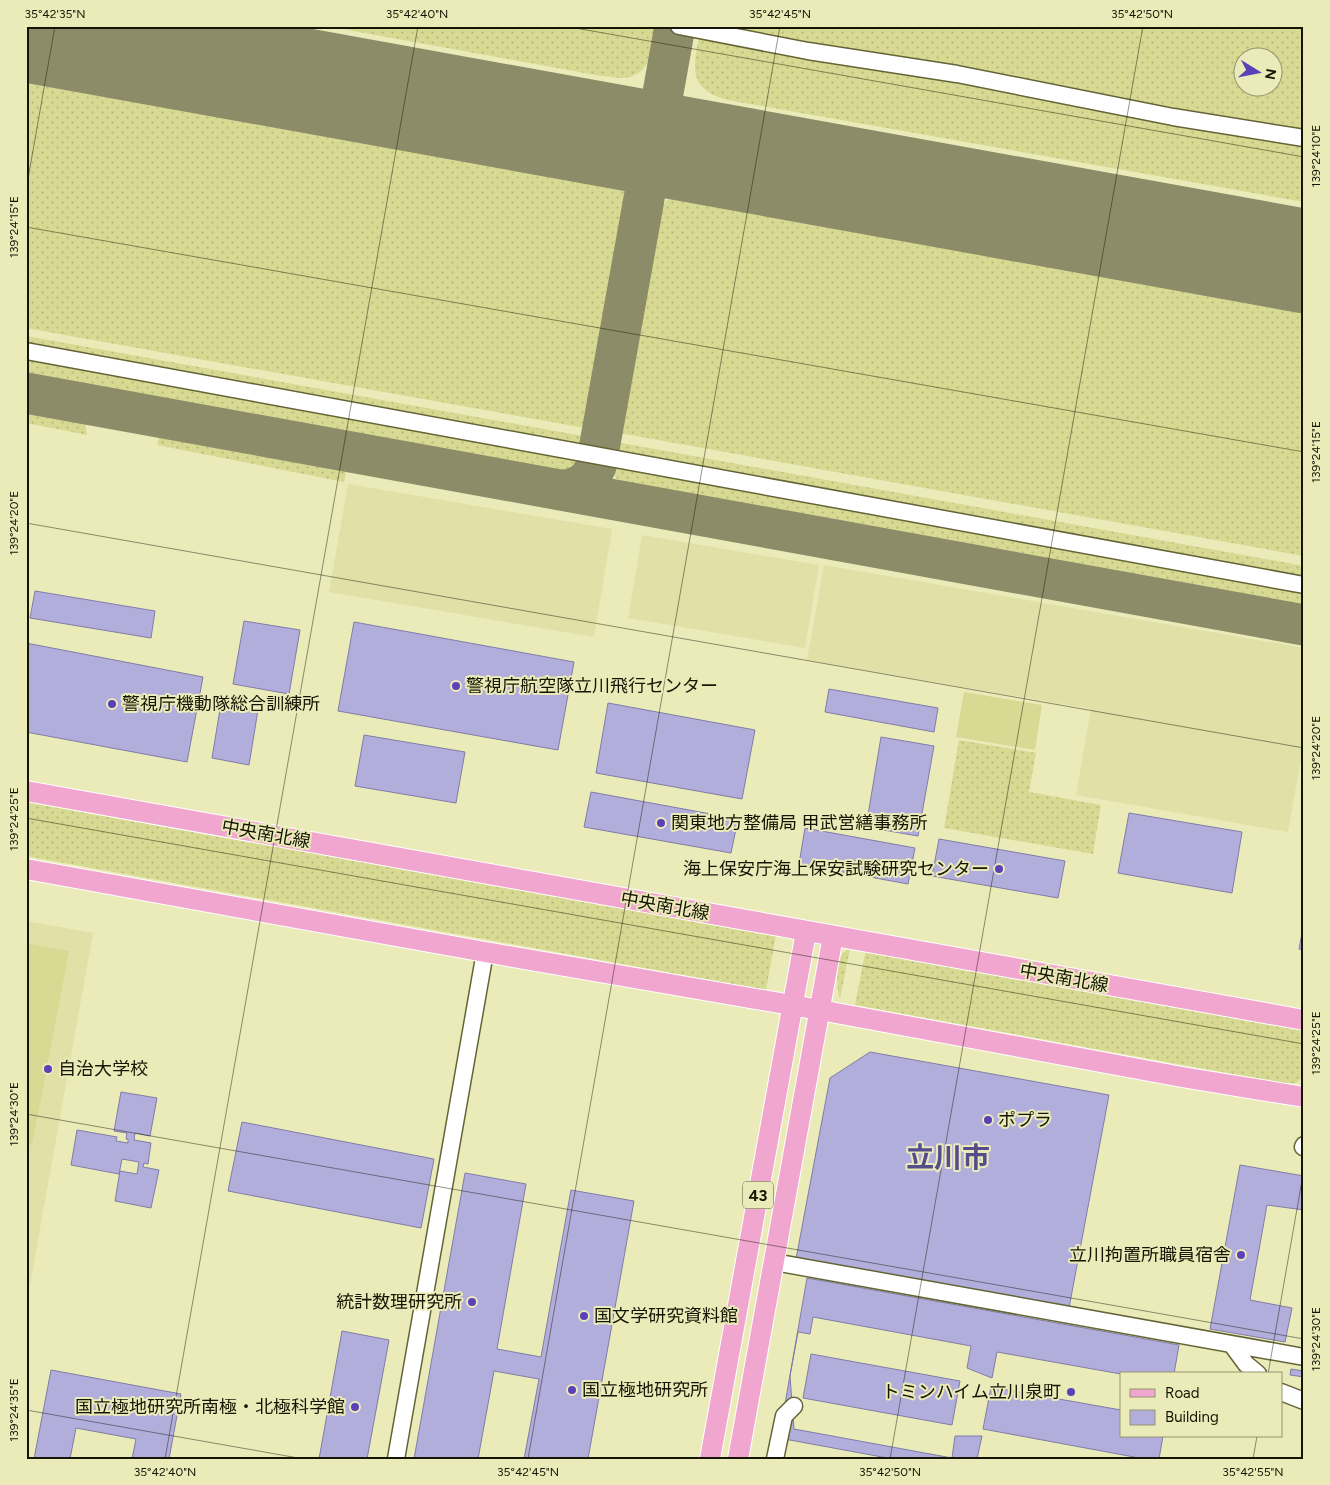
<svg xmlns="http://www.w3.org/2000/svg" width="1330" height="1485" font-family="Figtree,'Noto Sans JP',sans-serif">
<defs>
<pattern id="grass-dots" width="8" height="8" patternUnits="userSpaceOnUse" patternTransform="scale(1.25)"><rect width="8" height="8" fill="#d8d992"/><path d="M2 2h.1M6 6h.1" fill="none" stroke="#b9b97c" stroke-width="1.8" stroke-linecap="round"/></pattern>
</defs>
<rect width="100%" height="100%" fill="#eaebb9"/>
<path fill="#e0e0a7" d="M348 484 612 529 594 637 329 592Z
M642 535 819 565 805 648 628 618Z
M824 565 1304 648V741L1288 832 1076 795 1091 709 807 660Z
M26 921 93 933 26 1307Z"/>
<path fill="url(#grass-dots)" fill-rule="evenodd" d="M326 26H657C653 48 651 77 622 78 615 78 608 76 601 76Z
M701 26H1304V202L728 100C683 88 695 62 701 26ZM1242 58H1272V88H1242Z
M26 79 619 184C633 192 634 195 634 211L596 430 26 328Z
M681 196 1304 308V556L619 433 656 221 661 209 667 200Z
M26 336 594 438 592 450 26 347Z
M26 354 591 456C587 471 583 475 567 476L26 378Z
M26 402 77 412 85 422 87 435 26 423Z
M171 427 348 463 344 482 157 445 159 438Z
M616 442 1304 566V577L615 454Z
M612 462 1304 585V608L630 486C616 480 613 478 612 462Z
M821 544 873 553 871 566 819 556Z
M890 555 953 567 950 581 887 569Z
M967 569 1030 582 1027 594 964 582Z
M1043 583 1107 594 1104 608 1041 598Z
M1123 596 1187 609 1184 622 1120 610Z
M1277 625 1304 629V643L1275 638Z
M959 740 1036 753 1029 792 1101 805 1093 854 944 828Z
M26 799 776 935 766 990 26 856Z
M850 948 840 999C836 988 836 963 843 953 845 951 848 950 850 948Z
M866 949 1300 1028 1304 1030 1303 1078 1296 1083H1281L855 1005Z"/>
<path fill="#d8d992" d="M964 692 1042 705 1035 750 956 737Z
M26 943 69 951 32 1145 26 1144Z"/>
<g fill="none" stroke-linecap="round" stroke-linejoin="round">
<path stroke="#8c8c69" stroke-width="41" d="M26 393 1304 625
M563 490C580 489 590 481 596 466L675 26"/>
<path stroke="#8c8c69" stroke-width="104" d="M26 30 1304 261"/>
</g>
<path fill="#b2aedc" stroke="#807ca7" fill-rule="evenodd" d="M35 591 155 611 151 638 30 618Z
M244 621 300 630 289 694 233 684Z
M354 622 574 662 558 750 338 711Z
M26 643 203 677 187 762 26 732Z
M829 689 938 708 934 732 825 712Z
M221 703 258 710 249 765 212 758Z
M608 703 755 730 742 799 596 773Z
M364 735 465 752 456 803 355 786Z
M881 737 934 746 918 836 866 827Z
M591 792 738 819 731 853 584 827Z
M1129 813 1242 832 1232 893 1118 873Z
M805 828 915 848 908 884 799 864Z
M939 839 1065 861 1058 898 932 876Z
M1304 923V950L1299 949Z
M870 1052 1109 1095 1069 1308 796 1259 830 1078Z
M121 1092 157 1098 150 1136 135 1133 134 1140 151 1143 148 1164 144 1163 143 1167 159 1170 151 1208 115 1201 120 1171 137 1174 139 1162 122 1159 119 1174 71 1165 77 1130 117 1137 116 1141 128 1143V1139H126L127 1133 114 1131Z
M242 1122 434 1159 421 1228 228 1191Z
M1240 1165 1304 1176V1210L1267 1205 1250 1300 1292 1308 1285 1342 1210 1329Z
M465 1173 526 1184 497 1349 541 1357 571 1190 634 1201 588 1459H524L539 1379 494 1371 478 1459H414Z
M807 1278 1179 1345 1174 1374H1121V1436H1163L1159 1459H893L779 1438Z
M813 1317 971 1346 967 1368 992 1378 997 1352 1121 1374V1410L991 1387 983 1429 1145 1459H977L982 1436H955L952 1458 794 1429 790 1376 798 1332 810 1334ZM811 1354 960 1381 952 1425 803 1398Z
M342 1331 389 1340 367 1459H319Z
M1291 1369 1304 1371V1377L1290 1375Z
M51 1370 181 1394 169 1459H132L136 1439 76 1428 70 1459H34Z"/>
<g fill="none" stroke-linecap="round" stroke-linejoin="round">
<g stroke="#646437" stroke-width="19">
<path id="minor" d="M679 26 808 51 957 74 1173 117 1304 138
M26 351 1304 585
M1303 1147 1304 1145
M774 1262 1304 1357
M1232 1345 1246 1364 1258 1374
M1281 1392 1304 1401
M396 1459 485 952
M775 1459 784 1416 794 1406"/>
</g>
<g stroke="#fff" stroke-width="22">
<path id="major" d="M26 791 1304 1020
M26 869 485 952 820 1010 1182 1077 1304 1097
M710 1459 806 932
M738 1459 833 936"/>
</g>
<use href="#minor" stroke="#fff" stroke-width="16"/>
<use href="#major" stroke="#f1a6cf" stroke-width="20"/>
</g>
<path fill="none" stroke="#161504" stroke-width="1" stroke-opacity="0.45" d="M564 26 1304 157M26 190 55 26M26 227 1304 452M26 523 1304 748M26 818 1304 1044M26 1114 1304 1339M1268 1374 1304 1169M26 1410 304 1459M165 1459 418 26M528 1459 780 26M890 1459 1143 26M1253 1459 1257 1436"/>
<g fill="#5c40b8" stroke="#eaebb9" stroke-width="2">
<circle cx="456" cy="686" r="5"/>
<circle cx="112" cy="704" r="5"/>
<circle cx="661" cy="823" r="5"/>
<circle cx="999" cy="869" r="5"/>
<circle cx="48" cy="1069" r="5"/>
<circle cx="988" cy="1120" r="5"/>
<circle cx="1241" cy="1255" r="5"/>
<circle cx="472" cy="1302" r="5"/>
<circle cx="584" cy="1316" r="5"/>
<circle cx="572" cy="1390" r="5"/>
<circle cx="1071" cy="1392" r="5"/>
<circle cx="355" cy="1407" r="5"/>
</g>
<g text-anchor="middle" stroke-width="4" stroke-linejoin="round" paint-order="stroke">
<rect fill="#eaebb9" stroke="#56553a" stroke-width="1" x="743" y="1181.5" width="30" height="27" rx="4"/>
<g font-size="16" font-weight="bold" fill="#161504">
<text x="758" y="1201">43</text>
</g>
<g font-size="18" fill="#161504" stroke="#eaebb9" text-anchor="start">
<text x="466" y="692">警視庁航空隊立川飛行センター</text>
<text x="122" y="710">警視庁機動隊総合訓練所</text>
<text x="671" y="829">関東地方整備局 甲武営繕事務所</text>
<text x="989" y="875" text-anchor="end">海上保安庁海上保安試験研究センター</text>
<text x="58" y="1075">自治大学校</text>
<text x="998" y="1126">ポプラ</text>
<text x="1231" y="1261" text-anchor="end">立川拘置所職員宿舎</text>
<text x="462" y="1308" text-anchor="end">統計数理研究所</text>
<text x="594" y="1322">国文学研究資料館</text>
<text x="582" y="1396">国立極地研究所</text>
<text x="1061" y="1398" text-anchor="end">トミンハイム立川泉町</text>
<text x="345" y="1413" text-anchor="end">国立極地研究所南極・北極科学館</text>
</g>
<g font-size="18" fill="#161504" stroke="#eaebb9">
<text transform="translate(266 834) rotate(10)" y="6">中央南北線</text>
<text transform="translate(665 906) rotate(10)" y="6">中央南北線</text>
<text transform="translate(1064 978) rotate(10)" y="6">中央南北線</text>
</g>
<g font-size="28" font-weight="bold" fill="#554c8a" stroke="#eaebb9">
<text x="948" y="1167">立川市</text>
</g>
</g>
<rect width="1330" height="1485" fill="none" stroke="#eaebb9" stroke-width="55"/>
<rect x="1120" y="1372" width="162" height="65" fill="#eaebb9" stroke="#959571"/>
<rect x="1130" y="1389" width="25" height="8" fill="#f1a6cf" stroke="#959571"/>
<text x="1165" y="1398" font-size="15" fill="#161504">Road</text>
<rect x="1130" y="1410" width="25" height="15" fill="#b2aedc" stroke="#959571"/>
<text x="1165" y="1422" font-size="15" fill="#161504">Building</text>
<g transform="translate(1258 72) rotate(100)"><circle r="24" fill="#eaebb9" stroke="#959571"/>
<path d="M0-4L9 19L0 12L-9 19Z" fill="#5c40b8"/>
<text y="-8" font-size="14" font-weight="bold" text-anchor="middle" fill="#161504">N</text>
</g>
<rect x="28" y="28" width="1274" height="1430" fill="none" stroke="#161504" stroke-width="2"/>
<g font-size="12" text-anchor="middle" fill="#161504">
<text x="55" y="18">35°42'35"N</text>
<text x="417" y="18">35°42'40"N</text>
<text x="780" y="18">35°42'45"N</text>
<text x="1142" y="18">35°42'50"N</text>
<text transform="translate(1316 156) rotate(-90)" y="4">139°24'10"E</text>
<text transform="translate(14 227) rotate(-90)" y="4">139°24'15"E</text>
<text transform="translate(1316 452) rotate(-90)" y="4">139°24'15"E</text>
<text transform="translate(14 523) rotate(-90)" y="4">139°24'20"E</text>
<text transform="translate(1316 748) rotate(-90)" y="4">139°24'20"E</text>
<text transform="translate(14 819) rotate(-90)" y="4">139°24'25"E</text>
<text transform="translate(1316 1043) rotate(-90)" y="4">139°24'25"E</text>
<text transform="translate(14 1114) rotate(-90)" y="4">139°24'30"E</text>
<text transform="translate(1316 1339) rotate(-90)" y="4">139°24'30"E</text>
<text transform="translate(14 1410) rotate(-90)" y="4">139°24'35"E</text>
<text x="165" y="1476">35°42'40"N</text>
<text x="528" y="1476">35°42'45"N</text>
<text x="890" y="1476">35°42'50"N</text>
<text x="1253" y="1476">35°42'55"N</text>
</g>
</svg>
